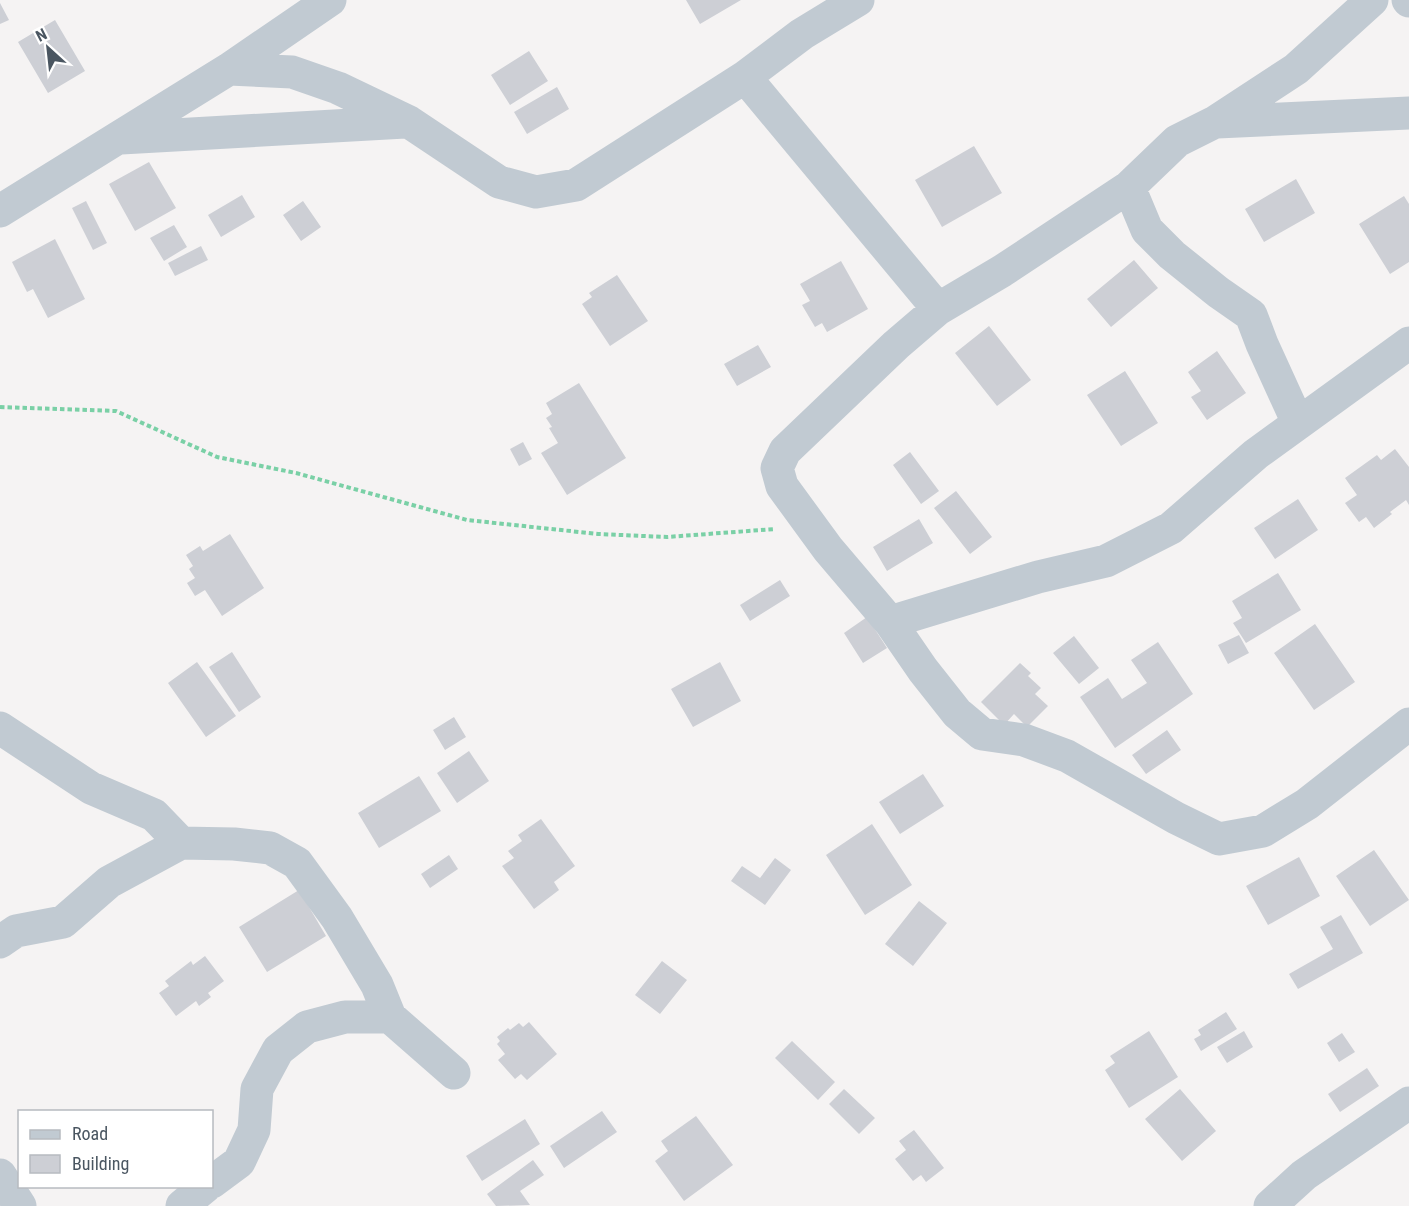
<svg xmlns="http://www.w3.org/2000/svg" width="1409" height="1206" font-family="'Roboto Condensed',sans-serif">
<rect width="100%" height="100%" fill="#f5f3f3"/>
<path fill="#cdcfd5" d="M686 0H741L700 24Z
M0 3 9 20 0 24Z
M55 20 85 71 48 93 18 42Z
M529 51 548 81 510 105 491 75Z
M557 87 569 109 527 134 514 112Z
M974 146 1002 193 942 227 915 180Z
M149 162 176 208 135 231 109 184Z
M1296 179 1315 213 1264 242 1245 209Z
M242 195 255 217 221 237 208 215Z
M1404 196 1409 204V262L1390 274 1359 224Z
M86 201 107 243 93 250 72 208Z
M303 201 321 227 301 241 283 215Z
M174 225 187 247 164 261 150 238Z
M55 239 85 299 48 318 33 289 27 292 12 262Z
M201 246 208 260 175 276 168 263Z
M1134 260 1158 288 1111 327 1087 299Z
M841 261 868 309 827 332 822 323 815 327 802 305 810 301 800 284Z
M617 275 648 321 610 346 582 304 592 297 589 293Z
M989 326 1031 380 997 406 955 353Z
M758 345 771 367 737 386 724 364Z
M1217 351 1246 393 1207 420 1191 397 1201 391 1188 372Z
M1125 371 1158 423 1121 446 1087 395Z
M579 383 626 458 567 495 541 453 558 443 549 428 552 427 546 418 552 414 546 403Z
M523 442 532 459 519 466 510 449Z
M1395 449 1409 467V505L1406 500 1390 512 1392 514 1374 528 1366 517 1359 522 1345 503 1357 495 1345 478 1377 455 1381 460Z
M910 452 939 491 921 504 893 465Z
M956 491 992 537 970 554 934 508Z
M1298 499 1318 530 1275 559 1254 528Z
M919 519 933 543 887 571 873 547Z
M230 534 264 588 222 616 205 590 195 596 187 583 195 578 189 569 193 566 186 555 200 546 203 551Z
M1278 573 1301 610 1246 643 1233 623 1242 618 1232 601Z
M780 580 790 596 750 621 740 605Z
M867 617 887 648 863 663 844 633Z
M1315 624 1355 682 1314 710 1274 653Z
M1239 635 1249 653 1228 664 1218 645Z
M1074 636 1099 668 1079 684 1053 653Z
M1158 642 1193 694 1115 748 1080 697 1108 678 1122 699 1147 683 1131 660Z
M232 652 261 697 239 712 209 667Z
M197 662 236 716 206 737 168 683Z
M720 662 741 701 693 727 671 689Z
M1020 663 1031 673 1028 676 1041 688 1035 694 1048 706 1027 727 1014 714 1004 725 981 702Z
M454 717 466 737 445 750 433 730Z
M1167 730 1181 750 1146 774 1132 755Z
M469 751 489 781 457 803 437 773Z
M923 774 944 806 900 834 879 802Z
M419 776 441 811 379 848 358 813Z
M541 819 575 866 554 882 559 890 534 909 502 866 514 858 508 851 522 841 518 835Z
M872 824 912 885 865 915 826 855Z
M1374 850 1409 900 1370 926 1336 876Z
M449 855 458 869 430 888 421 874Z
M1299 857 1320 896 1268 925 1246 886Z
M775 858 791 870 765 905 731 881 742 866 760 878Z
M299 890 326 936 267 972 239 927Z
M919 901 947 923 913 966 885 944Z
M1341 915 1363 953 1298 989 1289 974 1333 949 1320 927Z
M205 956 224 981 208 993 211 997 199 1006 196 1001 176 1016 159 993 169 986 165 981 191 961 193 965Z
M662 961 687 980 660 1014 635 995Z
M1226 1012 1237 1029 1201 1051 1194 1039 1201 1035 1198 1030Z
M529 1022 557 1054 527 1080 521 1074 515 1079 498 1060 505 1054 497 1044 500 1041 497 1037 508 1028 510 1030 519 1023 523 1027Z
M1149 1031 1178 1077 1129 1108 1105 1070 1115 1063 1110 1056Z
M1244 1031 1253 1047 1227 1063 1217 1047Z
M1342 1033 1355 1052 1339 1062 1327 1043Z
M792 1041 835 1082 818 1100 775 1058Z
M1367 1068 1379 1086 1340 1112 1328 1094Z
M844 1089 875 1118 859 1134 829 1104Z
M1180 1089 1216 1131 1182 1161 1145 1119Z
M602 1111 617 1132 564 1168 550 1146Z
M696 1116 733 1165 684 1201 655 1161 668 1151 661 1141Z
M525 1119 540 1144 482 1181 466 1156Z
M914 1130 944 1168 926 1182 921 1175 913 1181 895 1159 906 1150 899 1141Z
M533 1160 544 1175 520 1191 530 1205 496 1206 487 1194Z"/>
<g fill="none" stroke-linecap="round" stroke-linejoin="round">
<path stroke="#7ad0a6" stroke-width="4" stroke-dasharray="4.5 3" stroke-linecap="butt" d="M0 407 116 411 217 457 296 473 467 520 598 534 667 537 775 529"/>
<path stroke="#c1cad2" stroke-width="33" d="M1372 0 1296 69 1215 122 1177 141 1129 187 1002 271 938 309 896 345 785 451 777 468 782 486 828 549 890 622 923 670 957 713 982 734 1024 740 1067 756 1176 818 1219 839 1263 831 1307 804 1409 724
M1408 0 1409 1
M229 69 292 72 338 88 409 122 499 182 536 192 576 185 745 77 802 34 858 0
M745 77 938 309
M1217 122 1409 113
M121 138 405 122
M1129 187 1147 230 1172 255 1218 292 1251 315 1262 344 1298 423
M0 211 229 69 330 0
M890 622 1038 577 1106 561 1171 528 1256 454 1409 343
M0 728 91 788 154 815 181 843 234 844 270 848 297 863 337 918 377 985 390 1017 454 1073
M0 942 16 931 63 922 109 882 181 843
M0 1175 20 1206
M212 1182 239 1162 254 1130 257 1089 278 1050 307 1027 345 1017H390
M182 1206 206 1186
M1270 1206 1304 1175 1409 1103"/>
</g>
<rect x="18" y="1110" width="195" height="78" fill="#ffffff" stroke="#b7bbc0" stroke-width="1.5"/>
<rect x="30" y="1130" width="30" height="9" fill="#c1cad2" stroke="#b7bbc0" stroke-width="1.5"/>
<text x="72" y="1140" font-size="18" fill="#4a5661">Road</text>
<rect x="30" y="1155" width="30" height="18" fill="#cdcfd5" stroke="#b7bbc0" stroke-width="1.5"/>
<text x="72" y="1170" font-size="18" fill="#4a5661">Building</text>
<g transform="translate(48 48) rotate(333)" stroke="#ffffff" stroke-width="4.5" paint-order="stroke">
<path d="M0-4.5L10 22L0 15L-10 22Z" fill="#4a5661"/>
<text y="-9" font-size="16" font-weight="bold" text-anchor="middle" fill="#4a5661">N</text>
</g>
</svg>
